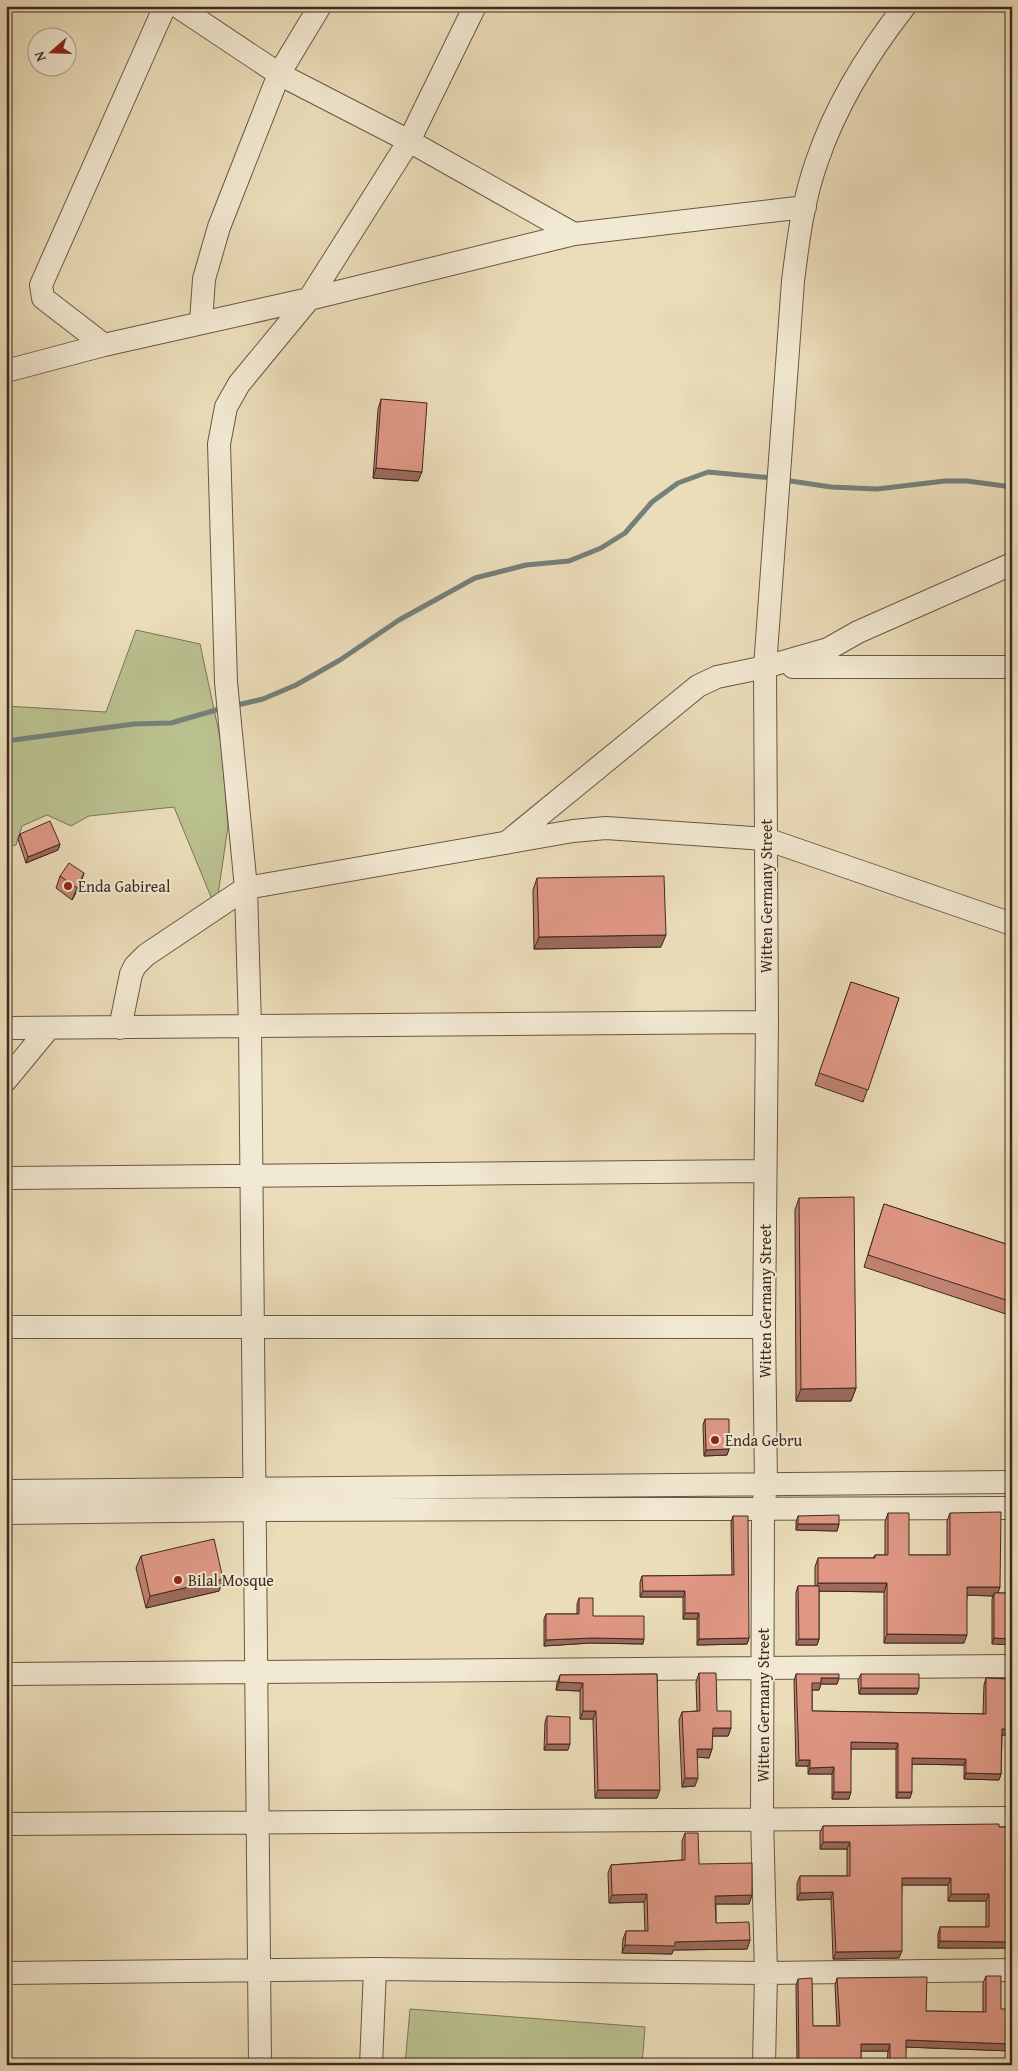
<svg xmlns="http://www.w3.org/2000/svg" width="1018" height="2071" font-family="'Gentium Book Plus',serif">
<rect width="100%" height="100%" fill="#ebddb9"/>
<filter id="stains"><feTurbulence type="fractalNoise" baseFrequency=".004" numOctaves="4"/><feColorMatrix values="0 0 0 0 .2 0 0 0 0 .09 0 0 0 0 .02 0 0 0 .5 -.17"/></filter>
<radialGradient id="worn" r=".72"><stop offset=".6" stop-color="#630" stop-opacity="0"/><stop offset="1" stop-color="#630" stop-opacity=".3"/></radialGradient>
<path fill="#b9c08e" stroke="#7c7458" d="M136 630 200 644 221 742 228 826 216 909 174 807 89 816 71 826 47 815 22 826 16 845 6 847V706L106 712Z
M410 2009 645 2027 642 2065H405Z"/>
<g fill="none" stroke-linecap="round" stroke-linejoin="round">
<path stroke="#75807b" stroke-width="5" d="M784 480 831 487 877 489 945 481H967L1012 487
M233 706 263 699 296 685 340 660 399 620 475 578 526 565 569 561 601 548 625 533 652 502 678 483 708 472 773 478
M6 741 134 724 171 723 223 708"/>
<g stroke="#695647" stroke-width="24">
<path id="minor" d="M177 6 279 74 409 141 574 234
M201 322 204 279 219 227 279 74 320 6
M104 345 43 298 41 285 165 6
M6 371 104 345 309 299 574 234 805 207
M793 667H1012
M506 843 698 686 717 677 765 667 828 649 858 632 1012 564
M6 1028 767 1022
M120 1028 131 974 135 966 146 955 246 888 573 831 606 828 766 839 1012 924
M6 1080 49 1028
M6 1178 765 1171
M6 1327H764
M6 1491 1012 1482
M6 1513 255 1510 1012 1508
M6 1674 1012 1666
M6 1824 1012 1818
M6 1973 375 1969 766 1973 1012 1970
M260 2065 250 1027 246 888 226 682 219 444 226 407 239 384 309 299 409 141 475 6
M371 2065 375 1969
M764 2065 766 1973 762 1818 763 1509 766 1485 764 1327 767 1022 765 667 793 281C798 241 803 200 817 161 836 105 868 53 905 6"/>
</g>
<use href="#minor" stroke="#f2e9d2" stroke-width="22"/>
</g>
<path fill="#c18372" stroke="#3e2921" d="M381 399 418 481 373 478 378 409Z
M20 834 60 844 58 850 26 863 18 839Z
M84 873 80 885 72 900 56 888 60 876Z
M537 878 661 947 534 949 533 890Z
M851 982 899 998 863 1102 815 1085Z
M799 1198 856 1388 851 1401H796L795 1210Z
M884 1204 1012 1246V1316L864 1267Z
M705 1419 729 1449 727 1455 704 1456 703 1425Z
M888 1513 909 1555H947V1521L950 1513 998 1593H1012L992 1644V1599L993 1596 967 1595 964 1643H884V1592L819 1591V1639L817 1645H796V1592L798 1586H815V1567L818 1558H873L875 1555H885V1522Z
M733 1516 749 1638 747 1644 697 1645V1619H683V1597H640V1582L642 1576 732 1575 731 1522Z
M798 1516 839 1524 837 1531 796 1530V1522Z
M141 1556 223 1579 219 1591 146 1608 136 1568Z
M579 1598 593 1616 643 1644 591 1643 544 1646V1619L546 1614H577V1604Z
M1012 1672V1735H1002L1001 1774 999 1780 964 1779V1765L912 1764 910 1798H896V1749H851L849 1799H832V1774H808V1766H796L794 1681 796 1674 839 1678 837 1684H821L819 1690H812V1711L983 1714 984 1685 986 1678 1006 1679 1008 1673Z
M699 1673 717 1711 731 1728 728 1736H712V1749L709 1758 697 1757 695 1786 682 1787 679 1720 682 1712 697 1711 696 1682Z
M657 1674V1798H595L593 1719H580V1691L556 1690 557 1683 560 1675Z
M861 1674 917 1694H859L858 1680Z
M547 1716 568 1750H544L545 1722Z
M823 1826 1012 1827V1946L1011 1948H938V1934L940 1927H986V1901H948V1885H902L899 1958 833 1959 831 1899 797 1900V1883L800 1876H847V1849H820V1832Z
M685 1833 699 1864 752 1895 749 1904H716V1923L750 1940 747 1949 673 1950 672 1954 622 1953 623 1939 626 1931H645L644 1902 609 1903 608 1873 611 1865 682 1860V1841Z
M986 1976 1001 2009 1012 2051 906 2047 905 2065H887L888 2051H861V2061L859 2065H797L796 1986 798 1979 813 2026H837L835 1985 837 1978 926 2011 983 2012V1983Z"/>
<path fill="#9d6a5d" stroke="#3e2921" d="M376 468 422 472 418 481 373 478Z
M60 844 58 850 26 863 28 857Z
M84 873 80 885 72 900 77 888Z
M666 935 661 947 534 949 539 937Z
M856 1388 851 1401H796L801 1389Z
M729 1449 727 1455 704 1456 706 1450Z
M798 1524H839L837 1531 796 1530Z
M223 1579 219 1591 146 1608 150 1596Z
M818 1583H887L884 1592 815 1591Z
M967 1587H1000L997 1596 994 1593 993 1596 964 1595Z
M643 1591H685L683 1597H640Z
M685 1613H699L697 1619H683Z
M887 1634 967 1635 964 1643H884Z
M593 1638 644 1639 643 1644 591 1643 544 1646 546 1640Z
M749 1638 747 1644 697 1645 699 1639Z
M994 1638 1012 1639V1645L992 1644Z
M799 1639H819L817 1645H796Z
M821 1678H839L837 1684H821L819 1690H810L812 1683Z
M559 1682 583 1683 580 1691 556 1690Z
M861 1688H919L917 1694H859Z
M583 1711H596L593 1719H580Z
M713 1728H731L728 1736H710Z
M1002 1729H1012V1735H999Z
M851 1742 898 1743 896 1749H848Z
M547 1744H570L568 1750H544Z
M697 1749H712L709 1758 694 1757Z
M912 1758 966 1759 964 1765 910 1764Z
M799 1760H810L808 1766H796Z
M834 1767 832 1774H808L810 1768Z
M966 1773 1001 1774 999 1780 964 1779Z
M685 1778H698L695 1786 682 1787Z
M598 1790H660L657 1798H595Z
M834 1792H851L849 1799H832Z
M898 1792H912L910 1798H896Z
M823 1842H850L847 1849H820Z
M902 1878H951L948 1885H899Z
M833 1892 831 1899 797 1900 800 1893Z
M647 1894 644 1902 609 1903 612 1895Z
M951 1894H989L986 1901H948Z
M752 1895 749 1904H712L715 1896Z
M750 1940 747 1949 673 1950 672 1954 622 1953 625 1945 675 1942Z
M940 1941 1012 1942 1011 1948H938Z
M902 1951 899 1958 833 1959 836 1952Z
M906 2040 1012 2044V2051L903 2047Z
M861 2044H890L888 2051H858Z
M849 2061H861L859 2065H847Z
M890 2063 906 2064 905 2065H889Z"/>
<path fill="#e09885" stroke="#3e2921" d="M381 399 427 403 422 472 376 468Z
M50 821 60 844 28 857 20 834Z
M69 863 84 873 77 888 60 876Z
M664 876 666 935 539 937 537 878Z
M851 982 899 998 868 1090 819 1073Z
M854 1197 856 1388 801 1389 799 1198Z
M884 1204 1012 1246V1302L868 1255Z
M705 1419H729V1449L706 1450Z
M1001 1512 1000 1587H967V1635L887 1634V1583H818V1558H875V1555H888V1513H909V1555H950V1513Z
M839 1515V1524H798V1516Z
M733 1516H748L749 1638 699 1639V1613H685V1591H643L642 1576 734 1575Z
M214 1539 223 1579 150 1596 141 1556Z
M798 1586H819V1639H799Z
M994 1593H1012V1639L994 1638Z
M579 1598H593V1616H644V1639L593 1638 546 1640V1614H579Z
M1012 1672V1729H1002L1001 1774 966 1773V1759L912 1758V1792H898V1743L851 1742V1792H834V1767L810 1768V1760H799L796 1674H839V1678H821V1683H812V1711L986 1714V1678L1008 1679V1673Z
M699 1673H716L717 1711H731V1728H713L712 1749H697L698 1778H685L682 1712 700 1711Z
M657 1674 660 1790H598L596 1711H583V1683L559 1682 560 1675Z
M861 1674H919V1688H861Z
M547 1716 570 1717V1744H547Z
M999 1824V1827H1012V1942L940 1941V1927H989V1894H951V1878H902V1951L836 1952 833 1892 800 1893V1876H850V1842H823V1826Z
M685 1833H698L699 1864 752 1863V1895L715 1896 716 1923 749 1922 750 1940 675 1942V1946L625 1945 626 1931H648L647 1894 612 1895 611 1865 685 1860Z
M986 1976H1001V2009H1012V2044L906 2040V2064L890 2063V2044H861V2061H849V2065H799L798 1979 812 1978 813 2026H840L837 1978 927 1977 926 2011 986 2012Z"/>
<g fill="#8f2418" stroke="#f2e9d2" stroke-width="2">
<circle cx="68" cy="886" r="5"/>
<circle cx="715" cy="1440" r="5"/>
<circle cx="178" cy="1580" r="5"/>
</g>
<g text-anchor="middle" stroke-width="4" stroke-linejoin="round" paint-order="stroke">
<g font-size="16" fill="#3e2921" stroke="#f2e9d2" text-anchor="start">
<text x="78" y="892">Enda Gabireal</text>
<text x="725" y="1446">Enda Gebru</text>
<text x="188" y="1586">Bilal Mosque</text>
</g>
<g font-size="16" fill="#3e2921" stroke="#f2e9d2">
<text transform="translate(766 896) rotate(-90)" y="6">Witten Germany Street</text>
<text transform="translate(765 1301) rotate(-90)" y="6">Witten Germany Street</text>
<text transform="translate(763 1705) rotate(-90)" y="6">Witten Germany Street</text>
</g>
</g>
<rect width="1018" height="2071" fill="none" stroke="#ebddb9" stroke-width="25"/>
<rect x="8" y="8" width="1003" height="2056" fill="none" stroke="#3e2921" stroke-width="2.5"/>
<rect x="12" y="12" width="993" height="2046" fill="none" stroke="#3e2921"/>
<g transform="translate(52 52) rotate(250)"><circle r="24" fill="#f2e9d2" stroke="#aa9c8b"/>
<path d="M0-4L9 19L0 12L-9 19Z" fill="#8f2418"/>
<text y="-8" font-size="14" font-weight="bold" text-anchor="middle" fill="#3e2921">N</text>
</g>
<rect width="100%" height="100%" filter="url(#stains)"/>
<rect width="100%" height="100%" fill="url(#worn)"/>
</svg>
